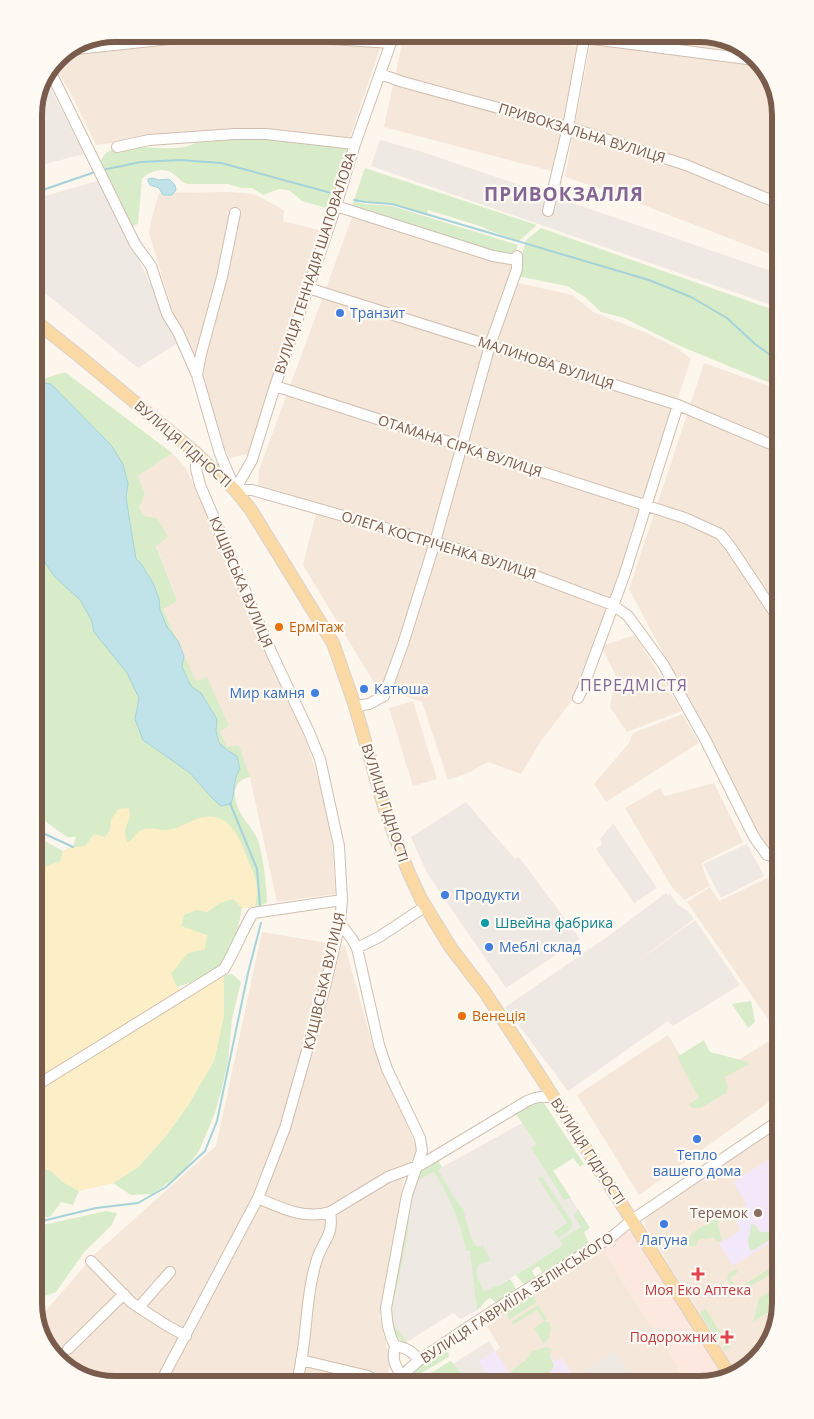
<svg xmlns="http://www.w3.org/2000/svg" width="814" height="1419" font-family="'Open Sans',sans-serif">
<rect width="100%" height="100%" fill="#fdf6ec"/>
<path fill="#f5e8da" d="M115 34H385L350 137 229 132 147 138 96 145 72 96 54 65 58 57Z
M404 34H481L581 47 555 172 384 127Z
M592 34H704L744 48 772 80 780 115V258L612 193 565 177Z
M229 192 254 194 284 210 283 221 323 231 248 454 229 458 222 444 185 339 173 312 149 233 151 221 159 193Z
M353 215 514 265 509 281 573 295 593 312 644 332 676 347 691 359 580 690 541 741 521 774 488 762 470 772 448 780 422 702 376 686 303 565 318 506 258 487 259 470Z
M704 363 780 390V857L768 852 629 589Z
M172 453 186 468 306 739 324 799 333 851 335 894 277 902 250 777 239 745 227 748 220 730 229 726 207 678 196 682 163 608 177 601 156 545 139 508 145 494 138 476Z
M635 635 682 711 627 732 610 707 616 676 601 646Z
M413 701 437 779 413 786 389 708Z
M682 714 699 743 606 802 594 784 629 743 633 733Z
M714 783 743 842 701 863 710 886 684 900 671 886 625 808 660 788 665 796Z
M780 872V1073L778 1074 780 1078V1094L639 1195 577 1095 668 1035 698 1085 779 1035 687 902 710 887 719 901Z
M262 932 345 946 373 1046 417 1148 403 1182 397 1236 379 1316 391 1362 384 1385H110L70 1372 42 1339 38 1320 94 1255 216 1146Z
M780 1125V1304L768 1344 733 1364 731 1363 645 1226 644 1220 649 1214Z
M601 1247 689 1385H637L615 1352 574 1378 561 1358 554 1363 513 1379 495 1351 500 1348 484 1321Z"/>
<path fill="#fde8e0" d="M625 1232H630L634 1235 726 1379 699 1385H689L601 1247Z"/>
<path fill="#efe9e4" d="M47 81 84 154 34 167V110Z
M380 140 423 152 780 274V308L371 166Z
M101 180 178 343 138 368 34 284V199Z
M466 802 515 859 519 857 580 939 506 988 443 897 426 871 411 837Z
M613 823 657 888 634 903 596 849 602 845 600 839Z
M747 844 764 876 721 898 703 864Z
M666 893 668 896 670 894 677 904 688 911 694 919 631 966 695 920 740 985 673 1026 668 1021 568 1091 505 1007 607 937Z
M522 1123 590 1228 476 1300 477 1310 461 1319 453 1313 407 1342 392 1321 391 1315 407 1241 413 1187 417 1181Z
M489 1341 495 1351 479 1361 494 1385H468L454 1363Z
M615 1351 637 1385H579L574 1378Z"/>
<path fill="#f3e8fa" d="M770 1159 780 1175V1236L733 1266 719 1243 741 1230 732 1215 747 1205 733 1182Z
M495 1351 513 1378 550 1355 554 1362 562 1358 579 1385H494L479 1361Z"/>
<path fill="#d8ecc9" d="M245 136 346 147 347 152 329 209 302 201 289 190 279 189 263 195 252 188H241L228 184H188C180 182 179 177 172 173 163 167 149 171 142 179L138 224 131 227 100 163C101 160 104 155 106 153 127 136 180 160 200 139Z
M365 168 537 225 519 241 488 230 483 227 428 210 426 215 392 204 365 202 354 200Z
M354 201 365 204 392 206 518 245 514 256 496 254 351 208Z
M541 228 780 312V387L680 346 624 318 601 312 585 297 567 286 517 276 526 240Z
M65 372 172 453 138 476 145 494 139 508 144 516 157 518 168 537 156 546 177 601 163 609 196 681 207 677 229 726 220 731 227 747 239 745 250 777C230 781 233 799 241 814 246 823 254 830 258 840 264 860 266 882 267 903L255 907 242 908C240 918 238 929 235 939 227 966 203 980 177 987L34 965V835L63 851 73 846 76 837H67L34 813V382Z
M232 974 241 982 232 1019 228 1061 222 1088 215 1113 199 1151 182 1173 152 1194 131 1195 113 1183 138 1167 166 1136 188 1105 214 1061 224 1015V975Z
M751 1001 755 1022 748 1028 732 1004Z
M704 1040 710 1052 745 1061 749 1064 725 1077 728 1087 726 1093 701 1108H692L689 1104 699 1098 677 1057Z
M536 1100 544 1103 584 1164 580 1167 573 1158 553 1171 571 1198 564 1200 531 1148 536 1144 514 1111Z
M438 1160 442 1167 438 1170 459 1205 463 1208 471 1238 477 1247 483 1245 490 1260 478 1265C475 1276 479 1281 484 1291L500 1285 510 1279C511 1280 515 1286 515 1287 516 1296 501 1302 495 1302L492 1299 489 1298C483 1302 484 1305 477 1310L470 1251H466C461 1222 449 1196 434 1172L417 1181 413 1187 407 1241 391 1315 392 1321 407 1342V1344H403L393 1331 390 1322 389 1314 392 1309 394 1283 401 1252 410 1188 415 1175 421 1168Z
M39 1170H50L63 1182 79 1191 73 1205 61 1202 51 1216 34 1220V1179Z
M542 1176 572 1222C573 1231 564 1234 558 1238L554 1232 567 1223 538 1178Z
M578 1209 590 1228 584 1232 590 1245 544 1275 538 1266 532 1271 537 1280 528 1285H524L516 1275 563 1245 560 1240 581 1227 574 1216Z
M106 1211 117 1213 112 1225 85 1251 56 1292 34 1300V1227Z
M719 1217 720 1219 718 1226 722 1240 721 1241 717 1242 714 1237 698 1240 696 1246H686L692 1233Z
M751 1224 755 1225 760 1232H770L773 1238 754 1250H751L749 1248 748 1240 750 1234Z
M780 1262V1269L741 1292 734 1291 727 1278 729 1273 736 1269 738 1272 730 1278 737 1289Z
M780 1272V1305L753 1322 759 1298 775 1288Z
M529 1294 532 1295 537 1302 509 1320 505 1309Z
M538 1305 547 1319 544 1321 549 1322 551 1328 549 1339 543 1343 534 1328 544 1321 537 1310 513 1325 511 1322Z
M705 1308 730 1347 725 1350 723 1349 725 1346 721 1339 717 1341 700 1313Z
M546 1347 552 1349 550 1355 554 1366 549 1374 561 1378 569 1385H517L510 1375 513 1369 526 1360 533 1351Z
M444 1348 448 1351 449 1357 418 1375 406 1385H399L408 1374Z
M450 1361C457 1364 462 1376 465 1383L463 1385H412Z"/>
<path fill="#fcefc7" d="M129 808 130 816 125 830 127 842C134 840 133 836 138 832 147 825 159 831 168 830 181 828 192 819 205 817 229 813 239 837 246 855 255 878 260 881 255 907L242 908 233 899 220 903 207 912 197 910 184 915 181 926 207 935 205 949 188 953 171 974 177 987 194 995 224 975V1015L214 1061 188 1105 166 1136 138 1167 113 1183 79 1191 63 1182 50 1170H39L34 1179V871L60 861 63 851 73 847 85 846 94 834 105 837 110 830 111 820 118 809Z"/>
<path fill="#bfe3e8" stroke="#a5d3da" d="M152 178 159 180 169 179 175 185 176 190 172 195H163L159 188 150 185 148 181V179Z
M34 382 51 384 111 445 123 464 128 484 126 498 136 559 142 565 153 583 159 599 160 610 167 627 178 641 184 656 182 667 191 686 201 693 217 719 216 731 219 743 227 750 237 756 240 769C233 778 235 793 231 804L221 806 212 798 190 773 143 740 135 719 139 698 127 673 94 632 91 619 80 600 55 577 41 557 34 550Z"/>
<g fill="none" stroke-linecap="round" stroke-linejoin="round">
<path stroke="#a5d3da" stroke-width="2" d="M102 170 141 162 180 160 221 163 335 194
M34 193 95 172
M354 200 365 202 392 204 649 280 691 297 727 318 755 344 780 362
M230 803 257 869 260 905
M34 829 73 847
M34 1223 96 1208 138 1203 166 1187 205 1151 217 1121 248 973 261 923"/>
<g stroke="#d1beb0" stroke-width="12">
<path id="minor" d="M258 34 391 43
M554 34 755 60
M77 49 216 34
M51 73 135 244 151 266 167 314 178 332 197 375 220 454 234 487
M380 74 403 82 568 127 686 165 780 204
M117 147 149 140 235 134H266L355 144
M336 206 493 256 517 260
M548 211 568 127 585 34
M308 288 678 405 780 448
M197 375 201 354 222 277 235 213
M275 386 685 518 720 534 730 546 780 621
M235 490H252L435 542 504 564 613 605 628 616 663 664 706 741 754 837 767 855 780 858
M235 490 252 460 275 386 335 209 355 144 394 34
M578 698 582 690 624 576 678 405
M355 706 369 704 384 696 403 644 435 542 490 345 517 269V256
M340 923 352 939 357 948 379 937 426 906
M357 948 379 1045 387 1069 420 1138 422 1151 407 1195 386 1308C387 1322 388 1333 395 1346 392 1358 394 1365 402 1376
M34 1087 224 969C235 951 242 931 253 913L342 900
M258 1198C281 1208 305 1220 330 1212
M91 1261 132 1303 166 1325 186 1336
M139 1307 170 1272
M395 1346C406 1347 412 1352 420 1360
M68 1349 124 1294
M301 1360 368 1376 384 1385
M159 1385 258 1198 285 1128 325 987 340 923 342 900 339 846 320 759 309 732 273 656 200 485 196 469V453
M296 1385C308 1344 304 1300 317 1259 324 1238 334 1236 330 1212L388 1177 418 1166 429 1160 527 1101C537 1096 544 1096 554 1098
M396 1385C409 1363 434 1351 455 1336 507 1301 561 1268 614 1235L632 1220 780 1120"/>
</g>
<g stroke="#dad1cd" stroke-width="14">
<path id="major" d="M34 320 78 355 196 453 235 490 251 510 333 643 355 706 385 810 408 871 421 899 451 948 484 991 540 1076 732 1378"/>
</g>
<use href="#minor" stroke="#fff" stroke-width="10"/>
<use href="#major" stroke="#fbd9a5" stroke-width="12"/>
</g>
<g fill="#3f7fe0" stroke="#fffaf3" stroke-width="2">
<circle cx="340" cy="313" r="5"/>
<circle cx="364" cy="689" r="5"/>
<circle cx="315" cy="693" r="5"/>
<circle cx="445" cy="895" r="5"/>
<circle cx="489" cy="947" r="5"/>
<circle cx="697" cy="1139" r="5"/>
<circle cx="664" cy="1224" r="5"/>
</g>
<g fill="#e8710a" stroke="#fffaf3" stroke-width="2">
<circle cx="279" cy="627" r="5"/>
<circle cx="462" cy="1016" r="5"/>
</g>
<circle fill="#0f9aa8" stroke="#fffaf3" stroke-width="2" cx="485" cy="923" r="5"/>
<circle fill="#8d6e63" stroke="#fffaf3" stroke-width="2" cx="758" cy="1213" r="5"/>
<g fill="#e0444e" stroke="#fffaf3" stroke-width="2">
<path d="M695.5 1266.5h5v5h5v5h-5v5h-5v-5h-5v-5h5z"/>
<path d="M724.5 1329.5h5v5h5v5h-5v5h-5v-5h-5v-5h5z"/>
</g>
<g text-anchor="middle" stroke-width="4.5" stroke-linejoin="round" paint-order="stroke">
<g font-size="14" fill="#7a5c4d" stroke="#fffaf3">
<text transform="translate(582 133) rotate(17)" y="5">ПРИВОКЗАЛЬНА ВУЛИЦЯ</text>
<text transform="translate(315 263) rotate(-72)" y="5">ВУЛИЦЯ ГЕННАДІЯ ШАПОВАЛОВА</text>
<text transform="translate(546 363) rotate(18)" y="5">МАЛИНОВА ВУЛИЦЯ</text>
<text transform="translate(183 444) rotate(41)" y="5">ВУЛИЦЯ ГІДНОСТІ</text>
<text transform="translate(460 446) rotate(18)" y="5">ОТАМАНА СІРКА ВУЛИЦЯ</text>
<text transform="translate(439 545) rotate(17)" y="5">ОЛЕГА КОСТРІЧЕНКА ВУЛИЦЯ</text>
<text transform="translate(241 582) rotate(67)" y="5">КУЩІВСЬКА ВУЛИЦЯ</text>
<text transform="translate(385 803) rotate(72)" y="5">ВУЛИЦЯ ГІДНОСТІ</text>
<text transform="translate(324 981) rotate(-77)" y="5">КУЩІВСЬКА ВУЛИЦЯ</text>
<text transform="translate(588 1151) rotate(57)" y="5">ВУЛИЦЯ ГІДНОСТІ</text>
<text transform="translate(517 1298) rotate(-33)" y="5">ВУЛИЦЯ ГАВРИЇЛА ЗЕЛІНСЬКОГО</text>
</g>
<g font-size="14" fill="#366cbe" stroke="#fffaf3" text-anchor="start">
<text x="350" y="318">Транзит</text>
<text x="374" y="694">Катюша</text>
<text x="305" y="698" text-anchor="end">Мир камня</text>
<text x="455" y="900">Продукти</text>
<text x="499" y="952">Меблі склад</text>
<text x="697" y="1160" text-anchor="middle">Тепло<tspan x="697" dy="16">вашего дома</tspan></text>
<text x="664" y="1245" text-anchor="middle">Лагуна</text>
</g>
<g font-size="14" fill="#c56008" stroke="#fffaf3" text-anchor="start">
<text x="289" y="632">Ермітаж</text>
<text x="472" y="1021">Венеція</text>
</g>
<g font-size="14" fill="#0d838f" stroke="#fffaf3" text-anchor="start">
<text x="495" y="928">Швейна фабрика</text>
</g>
<g font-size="14" fill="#785e54" stroke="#fffaf3" text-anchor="end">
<text x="748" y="1218">Теремок</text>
</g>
<g font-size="14" fill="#be3a42" stroke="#fffaf3">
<text x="698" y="1295">Моя Еко Аптека</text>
<text x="717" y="1342" text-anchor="end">Подорожник</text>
</g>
<g font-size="16" letter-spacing="1" fill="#846695" stroke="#fffaf3">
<text x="634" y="691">ПЕРЕДМІСТЯ</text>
</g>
<g font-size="19" font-weight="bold" letter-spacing="1" fill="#846695" stroke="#fffaf3">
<text x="564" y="201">ПРИВОКЗАЛЛЯ</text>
</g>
</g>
<path d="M0 0H814V1419H0ZM115 42H699A73 73 0 0 1 772 115V1303A73 73 0 0 1 699 1376H115A73 73 0 0 1 42 1303V115A73 73 0 0 1 115 42Z" fill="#fffaf3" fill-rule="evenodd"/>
<path fill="none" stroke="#7a5c4d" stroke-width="6" d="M115 42H699A73 73 0 0 1 772 115V1303A73 73 0 0 1 699 1376H115A73 73 0 0 1 42 1303V115A73 73 0 0 1 115 42Z"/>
</svg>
